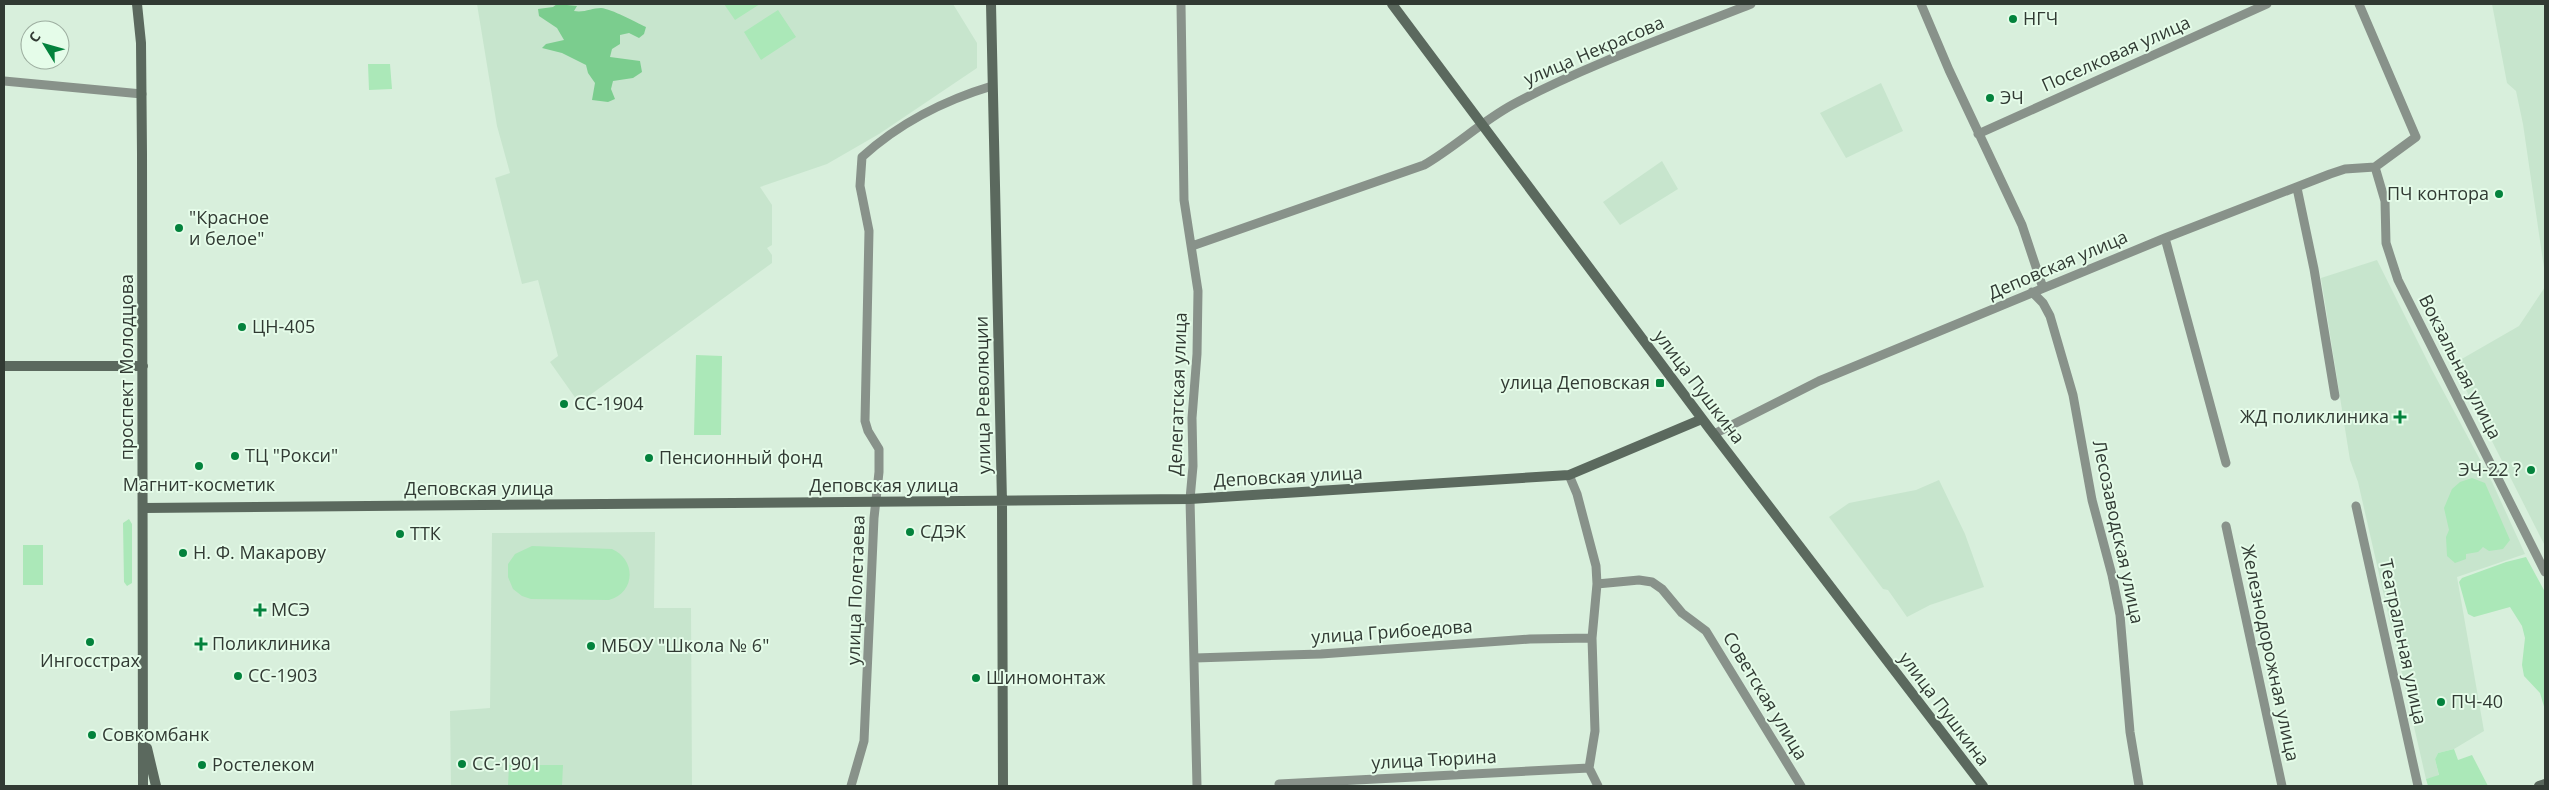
<svg xmlns="http://www.w3.org/2000/svg" width="2549" height="790" font-family="'Open Sans',sans-serif">
<rect width="100%" height="100%" fill="#d8efdc"/>
<path fill="#c7e5cd" d="M477 4H953L977 43V68L879 134 827 164 760 187 772 205V245L767 248 772 255V263L579 403 550 362 558 356 538 280 522 284 495 178 510 173 497 126Z
M2492 4H2545V275L2523 124 2516 91 2507 83Z
M1881 83 1903 131 1846 158 1820 113Z
M1662 161 1678 189 1620 225 1603 202Z
M2377 260 2433 372 2492 482 2525 554 2457 577 2484 731 2454 749 2438 753 2435 759 2439 776 2426 779 2358 482 2350 460 2321 278Z
M2545 287V546L2453 364 2519 326Z
M1939 480 1965 534 1984 587 1930 605 1907 617 1888 590 1883 589 1829 517 1849 503 1916 490Z
M655 532 654 608H691L692 786H451L450 711 490 708 492 533Z"/>
<path fill="#abe8b8" d="M724 4H760L735 20Z
M778 10 796 37 761 60 744 32Z
M368 64H390L392 89 369 90Z
M696 355 722 356 721 435H694Z
M2472 478 2485 483 2510 540 2503 549 2489 551 2483 547 2478 552 2466 554V559L2455 563 2447 556 2446 537 2449 530 2444 508 2452 489 2460 482Z
M129 519 132 524V583L127 586 124 582 123 523Z
M23 545H43V585H23Z
M532 546 612 549C637 560 635 593 609 600L531 599 522 596 513 589 508 577V564L515 554Z
M2526 557 2545 592V710L2540 693 2524 676 2522 665 2525 638 2522 626 2510 607 2474 617 2468 614 2459 582 2462 578 2506 562Z
M2454 749 2458 760 2472 755 2488 786H2428L2426 779 2439 775 2435 759 2438 753Z
M509 765H563L562 786H508Z"/>
<path fill="#7bcd8e" d="M557 4 577 6 574 11C584 13 592 8 601 8 612 9 635 22 646 27L644 34 639 38 629 33 620 35V44L612 49 610 57 640 61 642 72 633 78 613 81 611 89 615 99 608 102 592 100 595 83 588 73 586 65 562 53 542 48 546 44 564 40 557 28 539 16 538 9 553 7Z"/>
<g fill="none" stroke-linecap="round" stroke-linejoin="round">
<path stroke="#88928a" stroke-width="9" d="M1181 4 1184 200 1198 291 1197 354 1192 418 1193 466 1190 499 1197 786
M1921 4 1949 70 2022 225 2043 288
M4 81 142 94
M1978 134 2267 4
M2375 167 2385 201 2386 243 2398 280 2545 572
M2297 188 2314 269 2335 396
M2165 238 2226 463
M1192 246 1424 165C1455 147 1481 122 1512 105 1586 65 1673 35 1751 4
M2032 292 2043 303 2050 316 2073 395 2092 500 2112 575 2120 615 2130 732 2139 786
M1714 434 1819 381 2165 238 2330 174 2345 169 2375 167 2416 137 2359 4
M1569 475 1577 494 1596 566 1597 584 1592 638 1595 731 1589 768 1598 786
M2356 506 2418 786
M2226 526 2282 786
M1597 584 1639 580 1652 582 1662 589 1682 613 1706 631 1801 786
M1195 658 1321 654 1530 639 1592 638
M1279 784 1589 768
M851 786 864 741 874 518 879 472V449L868 431 865 421 869 231 860 186 862 157C898 124 945 100 992 86"/>
<path stroke="#5b695e" stroke-width="10" d="M137 4 141 43 142 154 143 786
M991 4 1002 502 1003 786
M1392 4 1709 428 1983 786
M4 366H143
M144 508 1190 499 1569 475 1702 419
M147 748 156 786
M2539 786 2545 784"/>
</g>
<g fill="#03823c" stroke="#e5fce9" stroke-width="2">
<circle cx="2013" cy="19" r="5"/>
<circle cx="1990" cy="98" r="5"/>
<circle cx="2499" cy="194" r="5"/>
<circle cx="179" cy="228" r="5"/>
<circle cx="242" cy="327" r="5"/>
<rect x="1655" y="378" width="10" height="10" rx="2.5"/>
<circle cx="564" cy="404" r="5"/>
<path d="M2397.5 409.5h5v5h5v5h-5v5h-5v-5h-5v-5h5z"/>
<circle cx="235" cy="456" r="5"/>
<circle cx="649" cy="458" r="5"/>
<circle cx="199" cy="466" r="5"/>
<circle cx="2531" cy="470" r="5"/>
<circle cx="910" cy="532" r="5"/>
<circle cx="400" cy="534" r="5"/>
<circle cx="183" cy="553" r="5"/>
<path d="M257.5 602.5h5v5h5v5h-5v5h-5v-5h-5v-5h5z"/>
<circle cx="90" cy="642" r="5"/>
<path d="M198.5 636.5h5v5h5v5h-5v5h-5v-5h-5v-5h5z"/>
<circle cx="591" cy="646" r="5"/>
<circle cx="238" cy="676" r="5"/>
<circle cx="976" cy="678" r="5"/>
<circle cx="2441" cy="702" r="5"/>
<circle cx="92" cy="735" r="5"/>
<circle cx="462" cy="764" r="5"/>
<circle cx="202" cy="765" r="5"/>
</g>
<g text-anchor="middle" stroke-width="4" stroke-linejoin="round" paint-order="stroke">
<g font-size="18" fill="#313a33" stroke="#e5fce9" text-anchor="start">
<text x="2023" y="25">НГЧ</text>
<text x="2000" y="104">ЭЧ</text>
<text x="2489" y="200" text-anchor="end">ПЧ контора</text>
<text x="189" y="224">"Красное<tspan x="189" dy="21">и белое"</tspan></text>
<text x="252" y="333">ЦН-405</text>
<text x="1650" y="389" text-anchor="end">улица Деповская</text>
<text x="574" y="410">СС-1904</text>
<text x="2389" y="423" text-anchor="end">ЖД поликлиника</text>
<text x="245" y="462">ТЦ "Рокси"</text>
<text x="659" y="464">Пенсионный фонд</text>
<text x="2521" y="476" text-anchor="end">ЭЧ-22 ?</text>
<text x="199" y="491" text-anchor="middle">Магнит-косметик</text>
<text x="920" y="538">СДЭК</text>
<text x="410" y="540">ТТК</text>
<text x="193" y="559">Н. Ф. Макарову</text>
<text x="271" y="616">МСЭ</text>
<text x="212" y="650">Поликлиника</text>
<text x="601" y="652">МБОУ "Школа № 6"</text>
<text x="90" y="667" text-anchor="middle">Ингосстрах</text>
<text x="248" y="682">СС-1903</text>
<text x="986" y="684">Шиномонтаж</text>
<text x="2451" y="708">ПЧ-40</text>
<text x="102" y="741">Совкомбанк</text>
<text x="472" y="770">СС-1901</text>
<text x="212" y="771">Ростелеком</text>
</g>
<g font-size="18" fill="#313a33" stroke="#e5fce9">
<text transform="translate(1594 51) rotate(-23)" y="6">улица Некрасова</text>
<text transform="translate(2116 54) rotate(-24)" y="6">Поселковая улица</text>
<text transform="translate(2058 265) rotate(-23)" y="6">Деповская улица</text>
<text transform="translate(127 367) rotate(-90)" y="6">проспект Молодцова</text>
<text transform="translate(2460 367) rotate(63)" y="6">Вокзальная улица</text>
<text transform="translate(1699 387) rotate(53)" y="6">улица Пушкина</text>
<text transform="translate(1178 394) rotate(-88)" y="6">Делегатская улица</text>
<text transform="translate(983 395) rotate(-91)" y="6">улица Революции</text>
<text transform="translate(1288 477) rotate(-3)" y="6">Деповская улица</text>
<text x="884" y="492">Деповская улица</text>
<text x="479" y="495">Деповская улица</text>
<text transform="translate(2118 532) rotate(78)" y="6">Лесозаводская улица</text>
<text transform="translate(856 590) rotate(-88)" y="6">улица Полетаева</text>
<text transform="translate(1392 632) rotate(-4)" y="6">улица Грибоедова</text>
<text transform="translate(2403 642) rotate(78)" y="6">Театральная улица</text>
<text transform="translate(2270 653) rotate(78)" y="6">Железнодорожная улица</text>
<text transform="translate(1765 696) rotate(59)" y="6">Советская улица</text>
<text transform="translate(1944 709) rotate(53)" y="6">улица Пушкина</text>
<text transform="translate(1434 760) rotate(-3)" y="6">улица Тюрина</text>
</g>
</g>
<rect width="2549" height="790" fill="none" stroke="#313a33" stroke-width="10"/>
<g transform="translate(45 45) rotate(307)"><circle r="24" fill="#e5fce9" stroke="#9daea0"/>
<path d="M0-4L9 19L0 12L-9 19Z" fill="#03823c"/>
<text y="-8" font-size="14" font-weight="bold" text-anchor="middle" fill="#313a33">С</text>
</g>
</svg>
